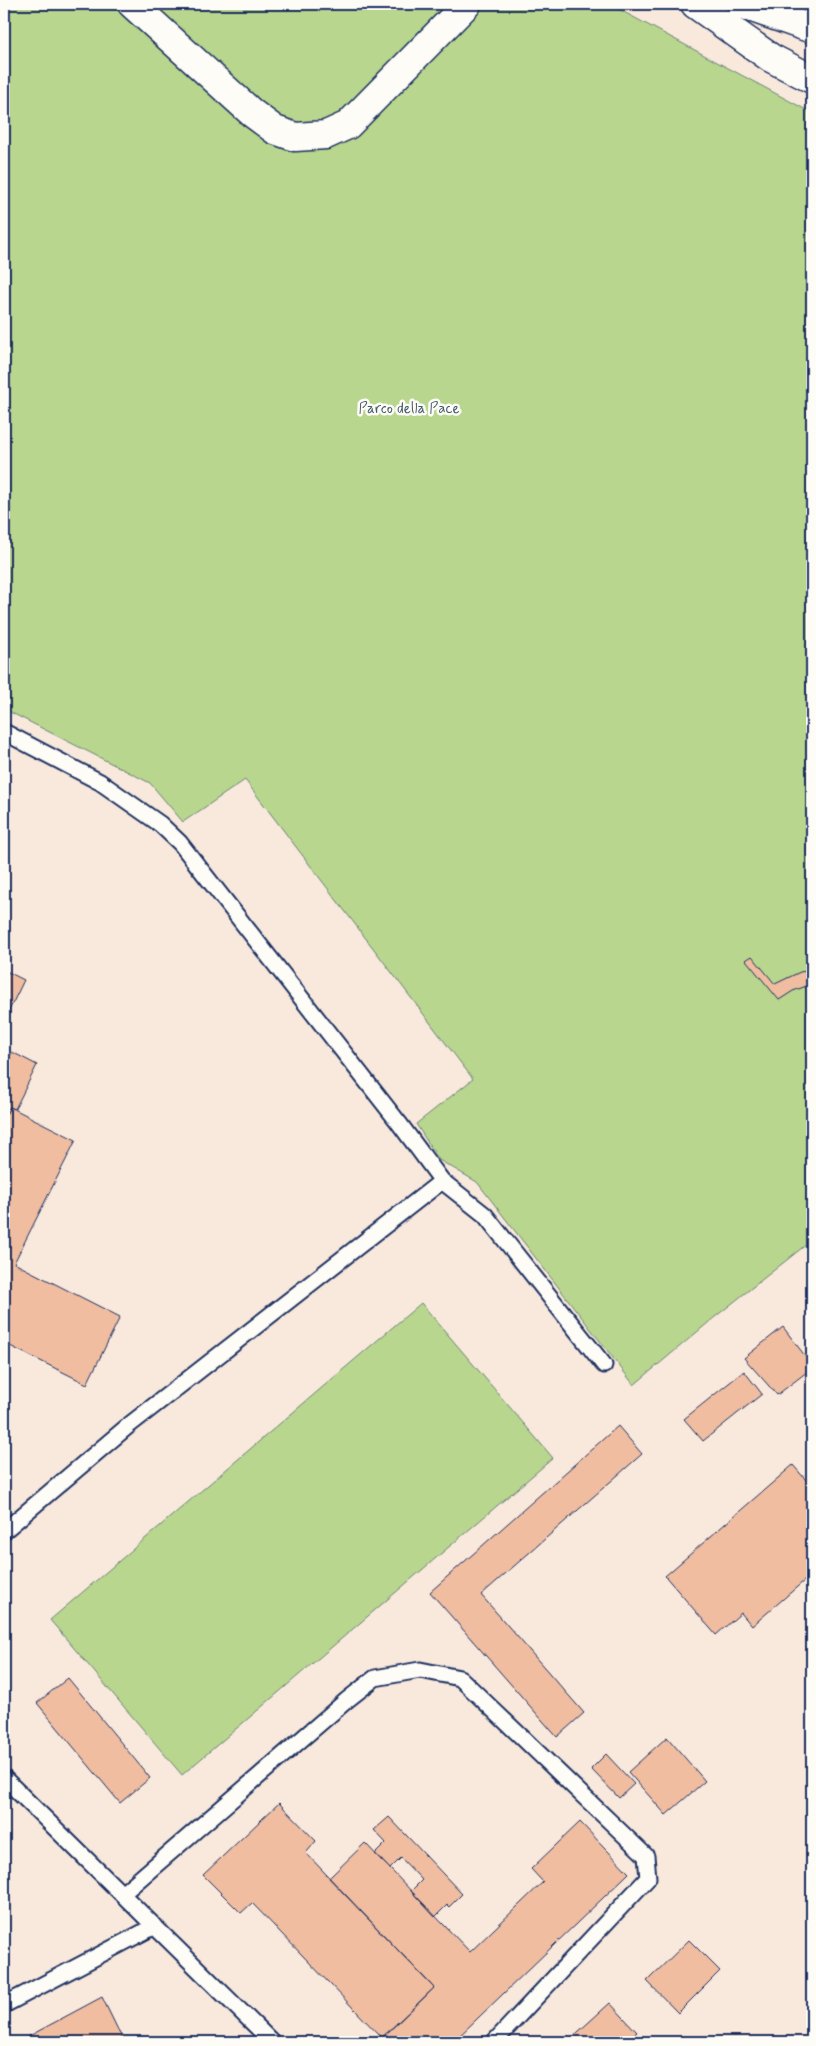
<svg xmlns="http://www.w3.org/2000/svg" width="816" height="2046" font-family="Mynerve,sans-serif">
<rect width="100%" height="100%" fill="#f9e9dd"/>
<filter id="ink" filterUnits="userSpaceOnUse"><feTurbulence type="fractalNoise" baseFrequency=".02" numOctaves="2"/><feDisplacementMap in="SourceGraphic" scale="10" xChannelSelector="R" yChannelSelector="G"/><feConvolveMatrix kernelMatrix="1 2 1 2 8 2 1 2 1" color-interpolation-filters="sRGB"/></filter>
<g filter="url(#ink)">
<path fill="#b8d68e" stroke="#6a8276" d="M4 4H609L812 113V1240L715 1317 634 1385 477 1182 439 1160 416 1124 473 1079 245 780 183 822 150 783 4 709Z
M421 1303 553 1458 182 1775 50 1620Z"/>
<path fill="#f0bda1" stroke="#1b2f5e" d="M752 956 775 984 800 972 812 970V984L793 991 779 1000 746 960Z
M4 970 24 980 4 1021Z
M12 1052 37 1065 15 1109 10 1107 4 1118V1068Z
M10 1107 76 1140 14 1263 120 1317 87 1384 4 1343V1118Z
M783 1327 812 1365V1368L777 1395 744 1358Z
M744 1371 762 1394 703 1441 684 1419Z
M618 1426 642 1454 481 1595 584 1713 557 1737 430 1592Z
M793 1465 812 1487V1574L752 1626 741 1613 716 1635 665 1576Z
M68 1678 150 1778 120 1803 37 1703Z
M667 1737 705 1781 666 1815 628 1772Z
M606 1754 634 1784 619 1798 591 1769Z
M279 1803 316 1841 306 1853 434 1988 382 2038 252 1903 241 1913 203 1875Z
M389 1817 462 1894 449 1907 447 1905 435 1917 411 1891 422 1880 401 1858 390 1869 375 1854 386 1843 374 1830Z
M580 1822 629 1873 453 2042H377L434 1988 329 1878 365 1843 470 1952 543 1882 531 1869Z
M689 1940 720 1971 678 2013 647 1981Z
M102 1997 124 2042H18Z
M610 2003 637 2032 625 2042H567Z"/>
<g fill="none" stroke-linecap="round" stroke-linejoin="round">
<g stroke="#1b2f5e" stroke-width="19">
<path id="lane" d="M4 732 100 782 160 824 180 843 399 1123 442 1181 128 1426 4 1531
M442 1181 485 1215 604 1365
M4 1778 272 2042
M122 1894 347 1700 375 1678 420 1670 460 1678 646 1856 648 1878 494 2042
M4 2005 155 1926"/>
</g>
<g stroke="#1b2f5e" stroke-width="31">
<path id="street" d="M132 4 252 113 275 130 295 137 326 135 348 125 467 4"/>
</g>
<g stroke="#1b2f5e" stroke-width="31">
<path id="secondary" d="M695 4 771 58 812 79
M741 4 812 29"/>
</g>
<use href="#lane" stroke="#fdfcf7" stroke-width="15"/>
<use href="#street" stroke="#fdfcf7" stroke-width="28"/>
<use href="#secondary" stroke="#fdfcf7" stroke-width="28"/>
</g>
</g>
<g text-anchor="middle" stroke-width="5" stroke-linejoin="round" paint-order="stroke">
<g font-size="15" fill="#42596a" stroke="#fdfcf7">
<text x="409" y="413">Parco della Pace</text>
</g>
</g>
<rect width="816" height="2046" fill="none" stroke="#fdfcf7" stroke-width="20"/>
<rect x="10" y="10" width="796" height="2026" fill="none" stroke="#1b2f5e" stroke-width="2" filter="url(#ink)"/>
</svg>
